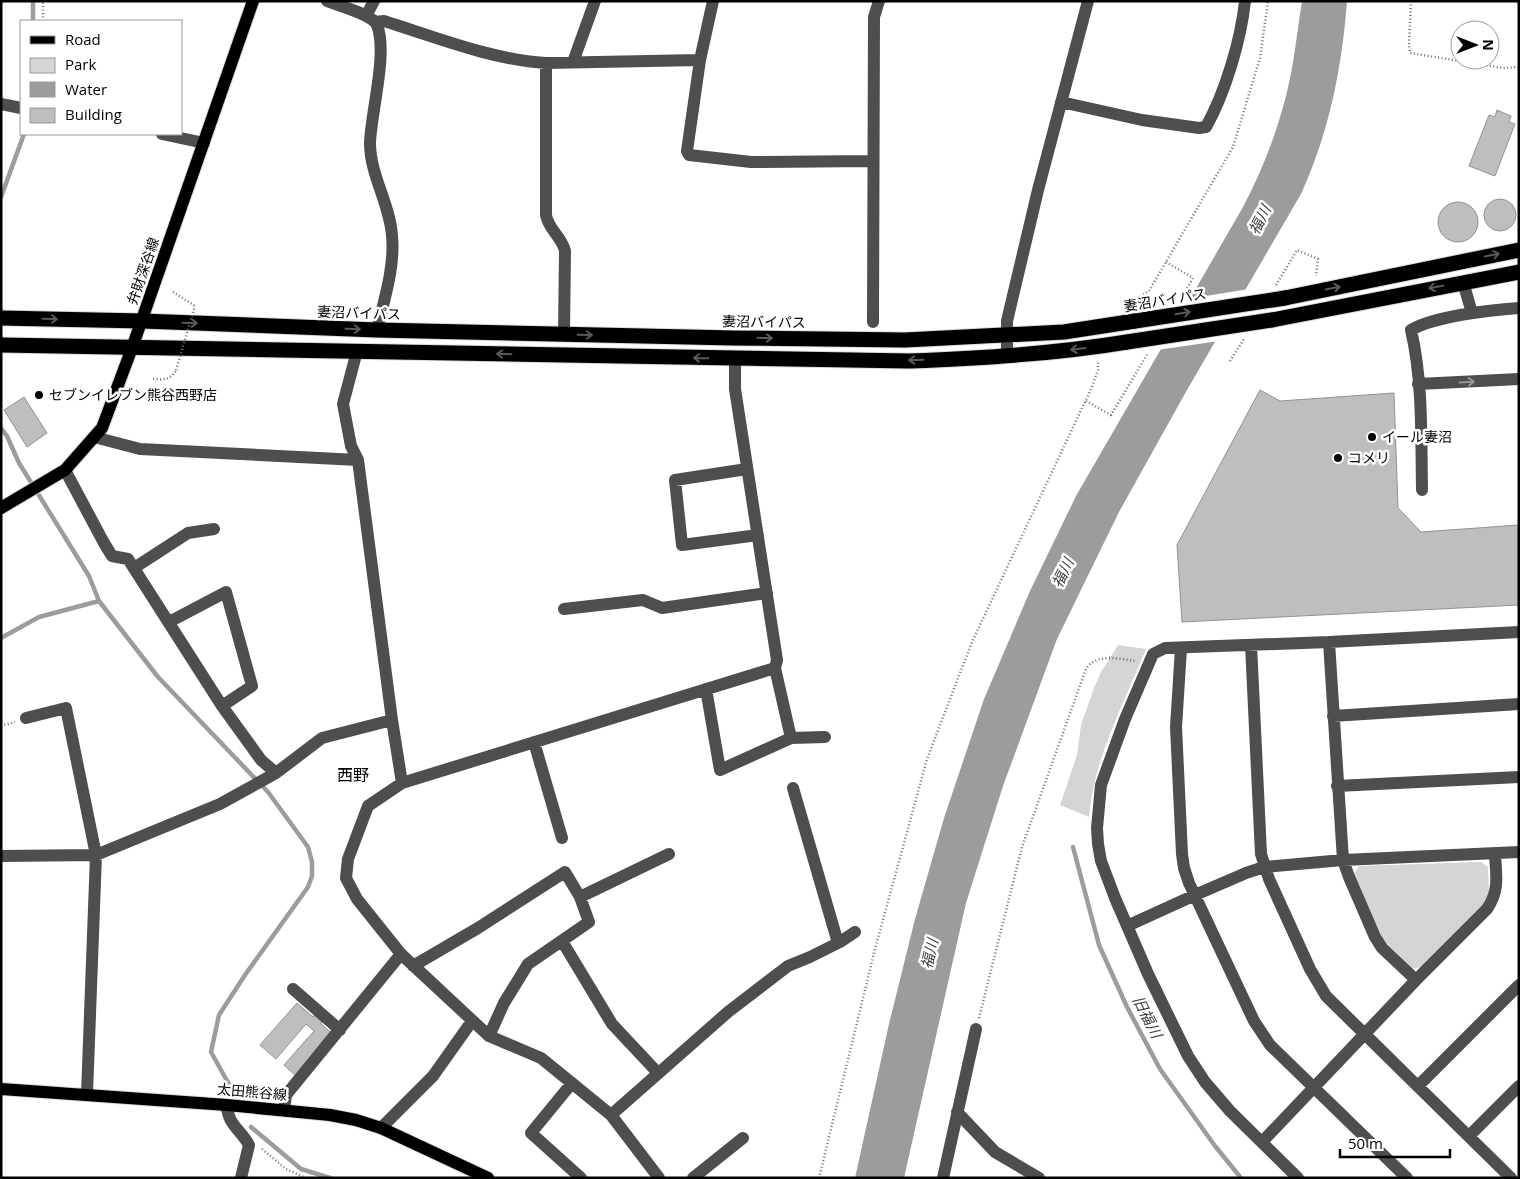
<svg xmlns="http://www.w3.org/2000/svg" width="1520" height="1179" font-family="'Open Sans','Noto Sans JP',sans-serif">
<rect width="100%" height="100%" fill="#fff"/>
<path fill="#d5d5d5" d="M1118 645 1146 649C1124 703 1094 758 1089 817L1060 805 1077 755 1081 725 1094 688 1101 672Z
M1481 862 1488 867 1489 894 1485 903 1421 967 1410 969 1385 944 1353 875 1359 866Z"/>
<path fill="#9c9c9c" d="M1302 1H1347C1342 68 1329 133 1301 194L1187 390 1119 512 1057 639 1003 786 966 903 904 1178H855L889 1024 915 919 944 818 984 699 1030 591 1076 496 1243 207C1262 171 1276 135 1286 96 1294 65 1297 32 1302 1Z"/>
<path fill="#fff" d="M1249 289 1219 341 1157 350 1187 299Z"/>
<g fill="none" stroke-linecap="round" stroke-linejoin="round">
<path stroke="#9c9c9c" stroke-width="4.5" d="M33 1V21
M1 197 24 134
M1 428 7 436 19 463 89 576 99 601 158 677 268 792 308 847 312 862V876L308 887 245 975 219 1015 211 1052 231 1088
M1 638 39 617 99 601
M1073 847 1099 945 1127 1007 1160 1069 1215 1146 1241 1178
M251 1127 301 1169 330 1178"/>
</g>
<path fill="#bebebe" stroke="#929292" d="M1497 110 1511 116 1509 122 1515 124 1495 176 1469 166 1489 115 1495 117Z
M1484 215a16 16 0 1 1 32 0a16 16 0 1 1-32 0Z
M1438 222a20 20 0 1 1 40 0a20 20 0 1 1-40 0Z
M1260 390 1280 401 1394 393 1398 508 1421 532 1519 525V605L1182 622 1177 545Z
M24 397 47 433 27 447 4 410Z
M297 1003 313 1017 315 1015 322 1022 321 1024 333 1034 296 1076 284 1065 314 1031 306 1024 276 1059 260 1045Z"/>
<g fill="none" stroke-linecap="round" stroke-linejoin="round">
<g stroke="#dbdbdb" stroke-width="14">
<path id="major" d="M1 508 65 470 102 428 132 348 253 1
M1 1089 227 1105 330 1115 356 1120 381 1128 488 1178"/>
</g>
<g stroke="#dbdbdb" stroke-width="17">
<path id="highway" d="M1285 298 1519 250
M1 318 142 321 377 330 733 338 905 340 1064 332 1135 321
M1272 320 1519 272
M1 345 909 361C982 358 1054 354 1127 342"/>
</g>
<path stroke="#707070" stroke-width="2.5" stroke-dasharray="1 2.5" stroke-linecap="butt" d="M1411 1 1409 46 1410 53 1503 68 1519 67
M43 21V1
M1166 262 1193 278 1181 299
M1276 285 1297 250 1318 259 1316 276
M173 292 195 306
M1123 308 1124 306 1149 291 1233 147 1260 58 1268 1
M1230 361 1244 339
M153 379C163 380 171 380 176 370
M1086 401 1111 415 1148 353
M1 726 15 722
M979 1018 1022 847 1086 669C1096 653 1119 659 1136 661
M262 1149 286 1169 306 1178
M819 1178 875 949 927 759 972 642 1091 389 1098 370V362"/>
<path stroke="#4e4e4e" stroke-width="12" d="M327 1C339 6 372 14 377 25 388 53 371 112 370 143 370 175 390 204 392 236 395 267 384 300 377 330
M713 1 700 60 687 151 689 155 751 162 872 161
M366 16 374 1
M375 22 384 21C435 37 493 60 546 63L700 60
M573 62 595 1
M546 63V215C548 229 562 237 565 251L564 334
M1061 102 1142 120 1199 128 1206 127C1225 93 1241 40 1245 1
M1 104 21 108
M162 134 204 143
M1463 282 1472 313
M873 322 874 17 879 1
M357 351 343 404 351 446 358 460 392 720 402 783
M1007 357V321L1038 190 1088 1
M1418 384 1519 379
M94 437 140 449 358 460
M747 469 675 480 682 545 758 535
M65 470 104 543 112 556 128 559 222 706 261 760 276 773 322 738 392 720
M1422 490C1421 438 1423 381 1411 330 1435 316 1490 310 1519 308
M134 568 188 533 214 529
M564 609 643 600 662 608 767 593
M169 622 226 592 252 686 222 706
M1329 642 1343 860 1349 877 1375 937 1382 948 1416 980
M1251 645 1261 854 1269 879 1310 969 1326 996 1511 1178
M1181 648 1176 727 1182 854 1184 868 1189 883 1254 1021 1270 1045 1407 1178
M775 668 791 738
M706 689 720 770 791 738 825 737
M1333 716 1519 704
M26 718 66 708 96 855 220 804 276 773
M534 742 562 838
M1337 786 1519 777
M793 788 838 943
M1 856 96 855 87 1094
M1127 926 1195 895 1246 873 1264 867 1343 860 1519 852
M562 941 612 1024 658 1073
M413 966 478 928 565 872 580 897
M293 989 340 1030
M489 1036 504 1003 528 964 589 922 580 897 669 854
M572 1083 531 1133 581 1178
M1418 1086 1519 985
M227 1105C227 1124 241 1130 249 1145L241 1178
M284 1110 286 1095 401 954
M957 1112 995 1152 1039 1178
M611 1115 728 1012 788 966 810 957 840 942 855 932
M381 1128 433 1076 472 1021
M1469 1136 1519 1086
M1262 1142 1416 980 1487 909C1500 890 1496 876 1495 853
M659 1178 611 1115 541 1058 489 1036 401 954 357 899 346 878 348 859 368 806 402 783 775 668 777 660 735 389V359
M693 1178 743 1138
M943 1178 976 1029
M1298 1178 1230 1111 1205 1082 1188 1056 1148 974 1115 898 1101 861 1098 844 1097 828 1101 785 1125 719 1153 654 1165 648 1329 642 1519 632"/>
<use href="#major" stroke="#000" stroke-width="12"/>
<use href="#highway" stroke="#000" stroke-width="15"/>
<g stroke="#dbdbdb" stroke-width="17" stroke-linecap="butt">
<path id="highway-bridge" d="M1135 321 1285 298
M1127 342 1272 320"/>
</g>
<path stroke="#707070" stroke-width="2.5" stroke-dasharray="1 2.5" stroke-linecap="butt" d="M176 370 195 306"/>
<use href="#highway-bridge" stroke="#000" stroke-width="15"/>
</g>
<defs><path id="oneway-shaft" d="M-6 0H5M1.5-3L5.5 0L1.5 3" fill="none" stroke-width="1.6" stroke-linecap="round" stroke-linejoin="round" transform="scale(1.25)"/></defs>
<g stroke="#595959">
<use href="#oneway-shaft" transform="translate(1492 255) rotate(-11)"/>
<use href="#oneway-shaft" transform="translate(1436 287) rotate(169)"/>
<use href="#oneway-shaft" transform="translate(1333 288) rotate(-12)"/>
<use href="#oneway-shaft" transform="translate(1183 313) rotate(-9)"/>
<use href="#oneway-shaft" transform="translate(50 319) rotate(1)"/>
<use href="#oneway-shaft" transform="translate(190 323) rotate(2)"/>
<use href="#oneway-shaft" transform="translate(353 329) rotate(2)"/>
<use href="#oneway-shaft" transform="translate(585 335) rotate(1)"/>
<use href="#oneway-shaft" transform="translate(765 338) rotate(1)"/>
<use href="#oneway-shaft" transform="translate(1078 349) rotate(173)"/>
<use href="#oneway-shaft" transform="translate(504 354) rotate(-179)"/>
<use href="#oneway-shaft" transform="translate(701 358) rotate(-179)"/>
<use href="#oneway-shaft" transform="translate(916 360) rotate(178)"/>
</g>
<use stroke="#959595" href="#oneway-shaft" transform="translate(1467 382) rotate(-3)"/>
<g fill="#000" stroke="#fff" stroke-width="2">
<circle cx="39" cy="395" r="5"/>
<circle cx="1372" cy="437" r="5"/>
<circle cx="1338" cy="458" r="5"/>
</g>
<g text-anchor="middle" stroke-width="5" stroke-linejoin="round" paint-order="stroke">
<g font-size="14" fill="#000" stroke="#fff">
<text transform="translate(143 271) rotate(-71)" y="5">弁財深谷線</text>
<text transform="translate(1165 300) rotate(-9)" y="5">妻沼バイパス</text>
<text transform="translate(359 313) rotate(2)" y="5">妻沼バイパス</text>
<text transform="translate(764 322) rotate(1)" y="5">妻沼バイパス</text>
<text transform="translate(252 1092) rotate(5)" y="5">太田熊谷線</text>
</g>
<g font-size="14" fill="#000" stroke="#fff" text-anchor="start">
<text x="49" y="400">セブンイレブン熊谷西野店</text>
<text x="1382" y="442">イール妻沼</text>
<text x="1348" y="463">コメリ</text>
</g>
<g font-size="15" font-style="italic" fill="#3d3d3d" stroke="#fff">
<text transform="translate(1260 220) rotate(-63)" y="5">福川</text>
<text transform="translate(1063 573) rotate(-64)" y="5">福川</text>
<text transform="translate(930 954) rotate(-77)" y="5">福川</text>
<text transform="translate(1147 1017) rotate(63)" y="5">旧福川</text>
</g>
<g font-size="16" fill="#000" stroke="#fff">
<text x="353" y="781">西野</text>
</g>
</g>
<rect width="1520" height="1179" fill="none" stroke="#000000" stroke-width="5"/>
<rect x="20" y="20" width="162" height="115" fill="#ffffff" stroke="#999999"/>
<rect x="30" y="36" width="25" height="8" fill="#000000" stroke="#999999"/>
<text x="65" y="45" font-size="15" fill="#000000">Road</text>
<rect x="30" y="58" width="25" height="15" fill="#d5d5d5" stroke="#999999"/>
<text x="65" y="70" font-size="15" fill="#000000">Park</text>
<rect x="30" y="82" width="25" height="15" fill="#9c9c9c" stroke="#999999"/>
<text x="65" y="95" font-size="15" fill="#000000">Water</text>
<rect x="30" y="108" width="25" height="15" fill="#bebebe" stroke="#999999"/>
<text x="65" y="120" font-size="15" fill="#000000">Building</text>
<g transform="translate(1475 45) rotate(90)"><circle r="24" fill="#ffffff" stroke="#999999"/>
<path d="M0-4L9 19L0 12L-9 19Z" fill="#000000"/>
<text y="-8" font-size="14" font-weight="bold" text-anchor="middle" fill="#000000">N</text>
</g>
<path d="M1340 1149v8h110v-8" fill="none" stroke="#000000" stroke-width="2.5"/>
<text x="1348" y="1149" font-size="15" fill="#000000" stroke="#ffffff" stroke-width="4" paint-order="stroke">50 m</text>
</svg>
